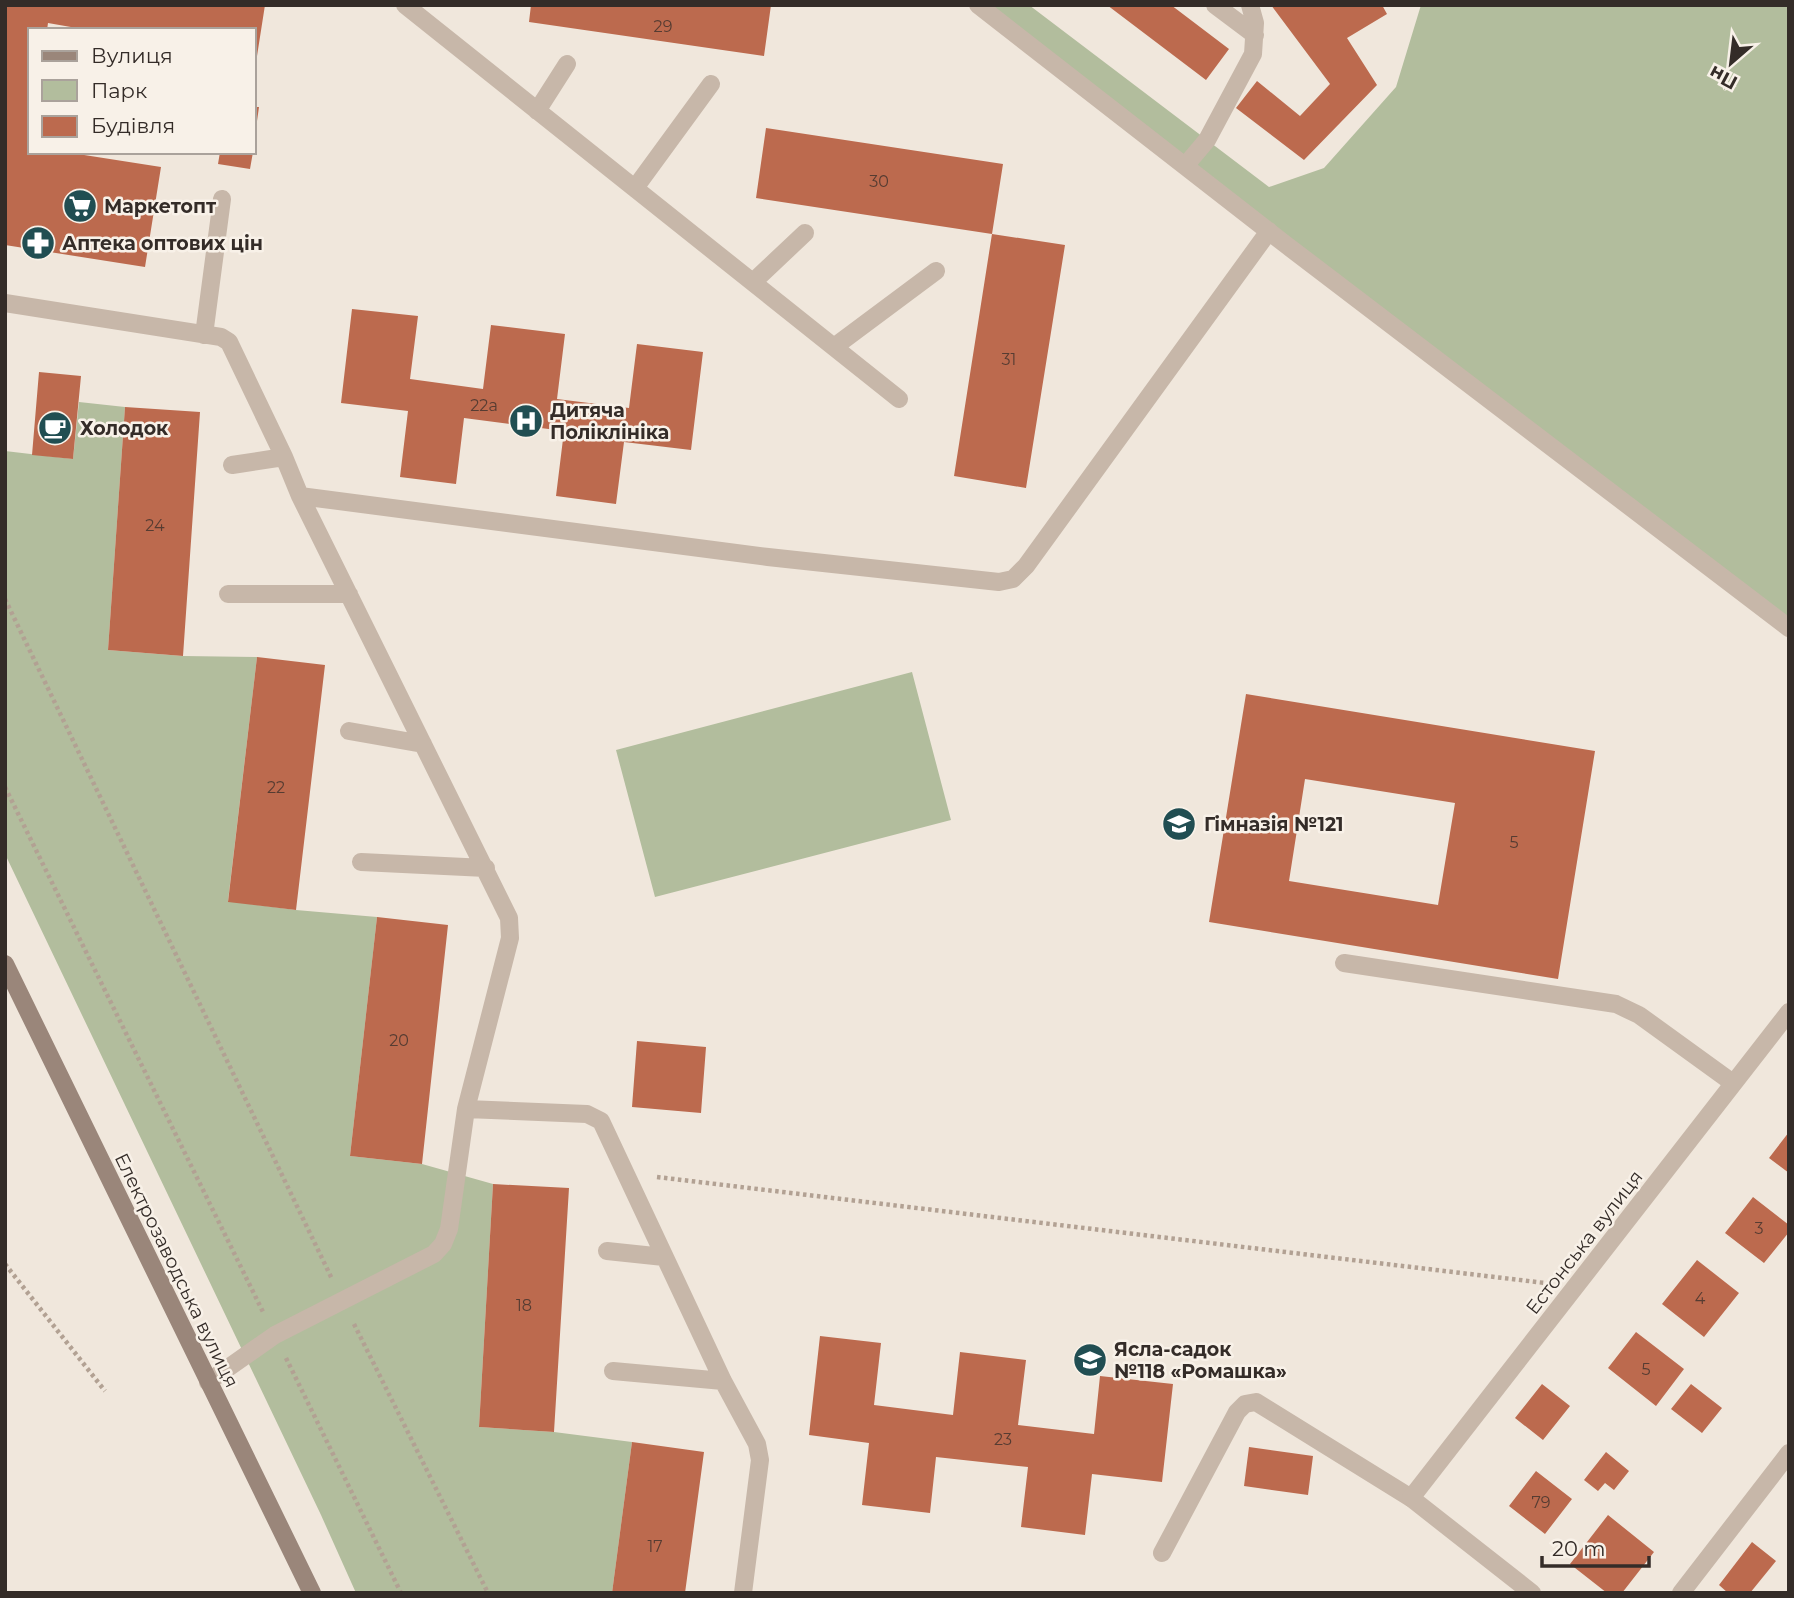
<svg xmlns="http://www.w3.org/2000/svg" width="1794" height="1598" font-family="Montserrat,sans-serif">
<rect width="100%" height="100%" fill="#f0e7dc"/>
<path fill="#b2bd9d" d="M978 5H1029L1269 187 1324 168 1396 87 1421 5H1789V628Z
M79 402 125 407 108 650 183 656 257 657 228 901 296 910 377 917 350 1156 422 1164 493 1184 479 1427 554 1432 632 1442 612 1593H356L321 1515 5 854V451L73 459Z
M912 672 951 820 655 897 616 750Z"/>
<path fill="#bc6a4e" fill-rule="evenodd" d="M5 5H265L257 56H254V30H88L48 23 47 30H30V152H65L161 167 145 267 5 245Z
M531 5H771L764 56 529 22Z
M1107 5H1171L1229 49 1206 80Z
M1271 5H1382L1387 14 1347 38 1377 85 1304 160 1236 108 1257 81 1300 116 1330 84Z
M254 107H259L255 135 254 134Z
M766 128 1003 164 992 234 756 198Z
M220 152H253L250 169 218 164Z
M992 234 1065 245 1026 488 954 476Z
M352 309 418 316 410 379 483 389 491 325 565 334 557 399 629 408 637 344 703 352 691 450 624 442 616 504 556 496 564 431 464 418 456 484 400 477 408 411 341 403Z
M39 372 81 376 73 459 32 455Z
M125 407 200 412 183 656 108 650Z
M257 657 325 665 296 910 228 902Z
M1246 694 1595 751 1558 979 1209 922ZM1305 779 1455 803 1438 905 1289 881Z
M377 917 448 925 422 1164 350 1156Z
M637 1041 706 1047 701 1113 632 1107Z
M1789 1132V1173L1769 1158Z
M493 1184 569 1188 554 1432 479 1427Z
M1753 1197 1789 1225V1232L1764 1263 1725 1233Z
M1697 1260 1739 1293 1704 1337 1662 1304Z
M1636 1332 1684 1369 1656 1406 1608 1368Z
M820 1336 881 1343 874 1405 953 1415 960 1352 1026 1360 1018 1425 1094 1434 1100 1376 1173 1384 1162 1482 1092 1474 1085 1535 1021 1527 1028 1467 936 1457 930 1513 862 1505 869 1443 809 1435Z
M1542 1384 1570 1406 1543 1440 1515 1418Z
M1691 1384 1722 1408 1702 1433 1671 1409Z
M632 1442 704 1452 685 1593H612Z
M1249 1447 1313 1456 1308 1495 1244 1486Z
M1606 1452 1629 1471 1614 1490 1605 1483 1598 1491 1584 1480Z
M1536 1471 1572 1499 1545 1534 1509 1506Z
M1608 1515 1654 1552 1622 1593H1607L1570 1564Z
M1752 1542 1776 1561 1750 1593H1728L1719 1585Z"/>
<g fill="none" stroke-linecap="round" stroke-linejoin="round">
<path stroke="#b2a193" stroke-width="4.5" stroke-dasharray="3.5 3.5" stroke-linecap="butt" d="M5 599 332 1279
M5 787 263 1312
M657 1177 1545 1283
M5 1264 105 1391
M354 1324 488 1593
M286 1358 401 1593"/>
<path stroke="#c7b7a9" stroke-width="18" d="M405 5 899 399
M978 5 1285 244 1789 628
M1215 5 1255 35
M537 111 567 64
M1185 166 1207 140 1253 54 1255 23 1250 5
M635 188 711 84
M753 282 805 233
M5 303 221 337 229 342 284 457 300 496 509 918 510 938 466 1109 449 1229 443 1244 434 1254 275 1335 208 1382
M204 335 222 199
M834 347 936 271
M232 465 284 457
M300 496 768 557 999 582 1013 579 1026 566 1269 231
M228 594H349
M349 731 423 744
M361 862 486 868
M1344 963 1616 1004 1639 1015 1733 1083
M466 1109 587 1114 601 1121 723 1381 757 1444 760 1460 743 1593
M607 1251 664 1257
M613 1371 723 1381
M1162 1553 1237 1412 1245 1404 1256 1402 1411 1498"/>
<path stroke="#c7b7a9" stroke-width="18" d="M1532 1593 1411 1498 1789 1012
M1681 1593 1789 1453"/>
<path stroke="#9a867a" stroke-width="18" d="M5 964 312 1593"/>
</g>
<defs>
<g id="supermarket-disc" transform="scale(1.75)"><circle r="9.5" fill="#214e52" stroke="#f8f1e8"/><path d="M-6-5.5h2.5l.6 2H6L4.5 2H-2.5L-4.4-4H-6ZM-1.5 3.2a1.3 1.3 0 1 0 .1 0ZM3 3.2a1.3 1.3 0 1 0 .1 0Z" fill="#fff"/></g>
<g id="pharmacy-disc" transform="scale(1.75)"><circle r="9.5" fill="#214e52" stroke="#f8f1e8"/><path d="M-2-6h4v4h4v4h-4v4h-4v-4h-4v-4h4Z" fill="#fff"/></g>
<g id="hospital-disc" transform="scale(1.75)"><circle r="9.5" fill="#214e52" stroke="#f8f1e8"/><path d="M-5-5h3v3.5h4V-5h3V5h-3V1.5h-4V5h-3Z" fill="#fff"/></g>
<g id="cafe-disc" transform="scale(1.75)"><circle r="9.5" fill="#214e52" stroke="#f8f1e8"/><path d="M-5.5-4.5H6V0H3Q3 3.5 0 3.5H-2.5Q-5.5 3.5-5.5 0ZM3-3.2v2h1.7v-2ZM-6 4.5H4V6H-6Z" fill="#fff"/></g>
<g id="school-disc" transform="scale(1.75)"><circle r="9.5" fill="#214e52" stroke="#f8f1e8"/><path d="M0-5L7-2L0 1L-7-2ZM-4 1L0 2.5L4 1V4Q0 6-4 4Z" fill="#fff"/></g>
</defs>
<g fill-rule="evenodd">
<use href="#supermarket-disc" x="80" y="206"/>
<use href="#pharmacy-disc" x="38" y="243"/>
<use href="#hospital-disc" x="526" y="421"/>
<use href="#cafe-disc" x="55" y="428"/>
<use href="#school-disc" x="1179" y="824"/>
<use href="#school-disc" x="1090" y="1360"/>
</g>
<g text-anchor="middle" stroke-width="5" stroke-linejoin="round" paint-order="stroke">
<g font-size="16" fill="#563c32">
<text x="663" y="32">29</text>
<text x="879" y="187">30</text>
<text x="1009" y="365">31</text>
<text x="484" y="411">22а</text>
<text x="155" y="531">24</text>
<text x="276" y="793">22</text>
<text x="1514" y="848">5</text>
<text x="399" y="1046">20</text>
<text x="1759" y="1234">3</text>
<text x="1700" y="1304">4</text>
<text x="524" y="1311">18</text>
<text x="1646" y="1375">5</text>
<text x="1003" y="1445">23</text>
<text x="1541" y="1508">79</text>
<text x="655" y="1552">17</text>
</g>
<g font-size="19" font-weight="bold" fill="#342c28" stroke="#f8f1e8" text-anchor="start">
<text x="104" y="213">Маркетопт</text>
<text x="62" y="250">Аптека оптових цін</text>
<text x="550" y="417">Дитяча<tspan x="550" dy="22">Поліклініка</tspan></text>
<text x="80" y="435">Холодок</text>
<text x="1204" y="831">Гімназія №121</text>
<text x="1114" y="1356">Ясла-садок<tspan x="1114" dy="22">№118 «Ромашка»</tspan></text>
</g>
<g font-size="19" fill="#342c28" stroke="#f8f1e8">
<text transform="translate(1584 1242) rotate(-52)" y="7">Естонська вулиця</text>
<text transform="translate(177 1270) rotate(64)" y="7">Електрозаводська вулиця</text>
</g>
</g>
<rect width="1794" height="1598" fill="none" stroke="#342c28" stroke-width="14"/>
<rect x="28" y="28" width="228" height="126" fill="#f8f1e8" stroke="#aaa29b" stroke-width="2"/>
<rect x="42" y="51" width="35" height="10" fill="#9a867a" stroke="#aaa29b" stroke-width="2"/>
<text x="91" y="63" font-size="21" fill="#342c28">Вулиця</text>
<rect x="42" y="80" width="35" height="21" fill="#b2bd9d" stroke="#aaa29b" stroke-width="2"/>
<text x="91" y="98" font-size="21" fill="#342c28">Парк</text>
<rect x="42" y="116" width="35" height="21" fill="#bc6a4e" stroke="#aaa29b" stroke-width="2"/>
<text x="91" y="133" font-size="21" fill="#342c28">Будівля</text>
<g transform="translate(1731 63) rotate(208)" stroke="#f8f1e8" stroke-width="5" paint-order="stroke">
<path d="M0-5L12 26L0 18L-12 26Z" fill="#342c28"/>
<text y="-10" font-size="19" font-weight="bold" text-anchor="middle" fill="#342c28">Пн</text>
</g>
<path d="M1542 1556v10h107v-10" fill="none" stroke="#342c28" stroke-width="3.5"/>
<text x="1552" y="1556" font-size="21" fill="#342c28" stroke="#f8f1e8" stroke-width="5" paint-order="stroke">20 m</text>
</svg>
